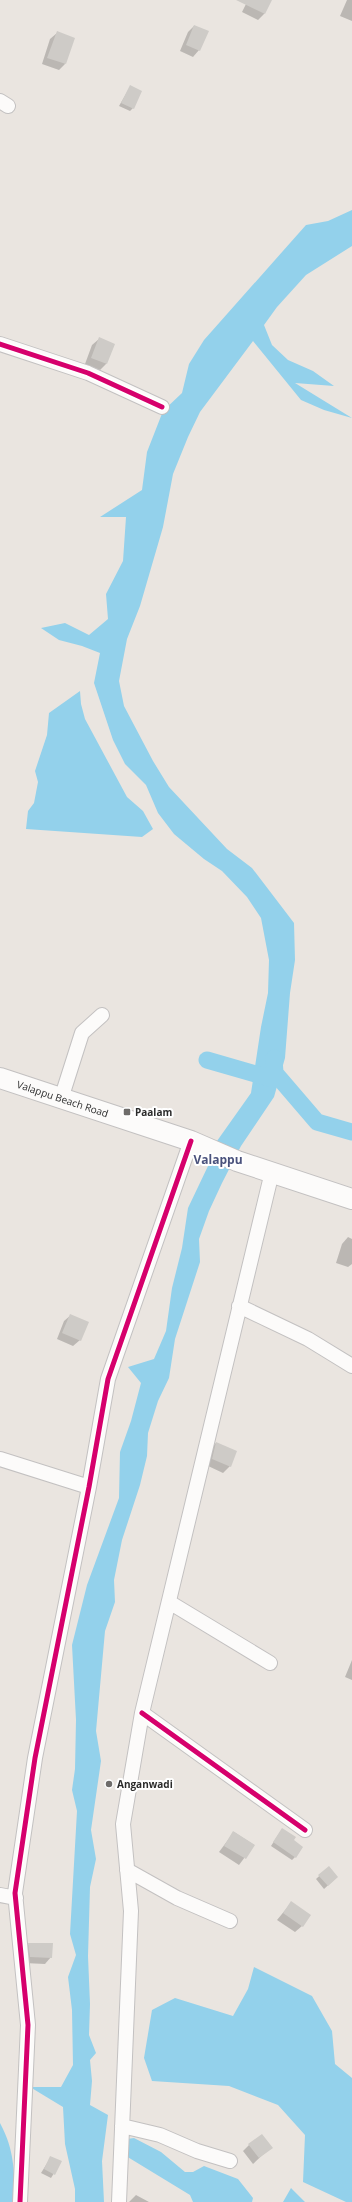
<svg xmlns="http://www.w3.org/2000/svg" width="352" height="2202" font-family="'Open Sans',sans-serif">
<rect width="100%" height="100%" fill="#eae5e0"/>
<path fill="#93d1eb" d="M352 210V246L306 275 277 307 264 325 272 345 288 360 313 371 334 386 295 383 352 418 324 410 301 400 253 341 200 412 188 437 173 474 163 527 140 606 127 639 119 681 124 706 153 761 169 787 227 849 252 868 294 923 295 960 290 993 285 1058 274 1097 241 1146 222 1183 209 1211 199 1239 200 1262 175 1339 169 1378 158 1401 148 1433 147 1456 140 1485 122 1540 114 1580 115 1602 105 1631 96 1731 101 1761 91 1830 96 1859 90 1887 88 1956 90 2004 89 2035 96 2053 90 2060 92 2081 90 2105 108 2115 102 2161 104 2202H75V2189L65 2144 63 2107 30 2087H61L73 2065 72 2010 68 1977 76 1955 70 1934 77 1811 72 1790 75 1769 76 1720 72 1645 87 1585 119 1498 120 1452 131 1421 141 1383 128 1367 154 1359 166 1331 172 1288 182 1248 188 1208 208 1166 217 1141 251 1093 261 1027 268 993 269 960 261 918 247 897 222 871 204 859 174 834 158 813 146 785 125 764 113 740 94 683 100 653 82 646 59 640 41 628 65 623 89 635 108 619 106 594 123 561 126 517H100L142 490 147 452 163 411 182 393 189 364 204 340 306 225 328 221Z
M80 691 81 704 85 719 127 797 143 811 153 829 142 837 26 829 28 811 34 803 38 782 35 771 47 735 49 713Z
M254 1967 312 1996 332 2031 335 2064 352 2078V2202H346L303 2182 305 2135 278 2105 229 2086 152 2081 144 2058 152 2010 175 1998 233 2016 248 1989Z
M0 2123C15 2151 14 2171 15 2202H0Z
M134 2138 161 2152 185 2172H193L204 2166 238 2179 253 2198 252 2202H193L190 2195 126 2156 127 2139Z
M291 2188 305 2202H283Z"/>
<path fill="#0003" d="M248 0H271L264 14 258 20 242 12Z
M347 0H352V21L340 16Z
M194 26 199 50 193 57 180 51 188 32Z
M57 33 65 64 59 70 42 64 50 39Z
M130 87 133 108 130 111 119 106Z
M99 339 114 345 106 364 100 370 85 364 92 345Z
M348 1237 352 1239V1264L348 1267 336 1263 342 1244Z
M71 1315 80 1340 73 1346 57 1339 64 1321Z
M216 1443 230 1466 223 1473 206 1465 210 1449Z
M352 1660V1680L345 1677Z
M282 1829 292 1841 295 1857 292 1860 271 1846Z
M234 1832 254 1845 239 1865 219 1852Z
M329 1867 337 1877 324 1889 316 1879Z
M291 1903 302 1926 295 1932 277 1920Z
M29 1944 51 1957 45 1964 24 1963 23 1950Z
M249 2145 271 2147 253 2164 243 2151Z
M51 2157 61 2162 51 2178 41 2173Z
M136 2195 149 2202H129Z"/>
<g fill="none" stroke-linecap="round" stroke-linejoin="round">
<path stroke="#93d1eb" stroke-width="17" d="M274 1058 275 1073 317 1122 352 1132
M207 1060 273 1079"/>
</g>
<path fill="#cecbc7" d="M236 0H272L265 14Z
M194 25 209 31 200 51 186 45Z
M57 31 75 38 66 64 47 58Z
M130 85 142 91 134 109 121 103Z
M99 337 115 344 107 364 91 358Z
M70 1314 89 1322 81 1341 62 1333Z
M216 1442 237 1451 231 1467 212 1459Z
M282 1828 296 1837 294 1840 303 1847 296 1858 273 1842Z
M233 1831 255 1845 246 1859 224 1846Z
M329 1866 338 1877 328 1886 318 1875Z
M291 1901 311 1915 303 1927 283 1913Z
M28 1943H53L52 1958 30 1957Z
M262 2134 273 2148 259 2158 248 2144Z
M50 2156 62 2161 55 2175 44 2169Z"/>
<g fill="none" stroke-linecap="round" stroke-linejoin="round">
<g stroke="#c3c1c1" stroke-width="16">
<path id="minor" d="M0 101 8 106
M0 344 88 373 162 407
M61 1099 82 1033 102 1015
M239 1306 308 1339 352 1366
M0 1459 89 1487
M169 1602 270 1663
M142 1713 305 1830
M127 1870 177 1898 230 1921
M0 1895 16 1898
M122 2126 160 2135 197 2151 230 2161
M20 2202 28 2025 15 1893 35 1758 89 1487 108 1379 191 1141
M119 2202 131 1911 123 1824 142 1713 272 1172"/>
</g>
<g stroke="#c3c1c1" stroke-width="22">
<g id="secondary">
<path id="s1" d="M0 1078 191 1141 237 1161 352 1199"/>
</g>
</g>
<use href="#minor" stroke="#fcfbfa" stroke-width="14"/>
<use href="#secondary" stroke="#fcfbfa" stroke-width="20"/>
<g stroke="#fff" stroke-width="8">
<path id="cycleway" d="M0 344 88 373 162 407
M142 1713 305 1830
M20 2202 28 2025 15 1893 35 1758 89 1487 108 1379 191 1141"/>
</g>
<use href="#cycleway" stroke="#d6006c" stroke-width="5"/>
</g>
<g fill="#6e6c6a" stroke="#fff" stroke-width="1.5">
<rect x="123" y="1108" width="8" height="8" rx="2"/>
<circle cx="109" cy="1784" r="4"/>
</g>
<g text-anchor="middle" stroke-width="4" stroke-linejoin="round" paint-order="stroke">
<g font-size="10" fill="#2b2b2b" stroke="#fff">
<text dy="4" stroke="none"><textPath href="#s1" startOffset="66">Valappu Beach Road</textPath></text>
</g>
<g font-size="10" font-weight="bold" fill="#2b2b2b" stroke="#fff" text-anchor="start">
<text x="135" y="1116">Paalam</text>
<text x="117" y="1788">Anganwadi</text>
</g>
<g font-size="12" font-weight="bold" fill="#4a527c" stroke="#fff">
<text x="218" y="1164">Valappu</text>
</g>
</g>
</svg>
